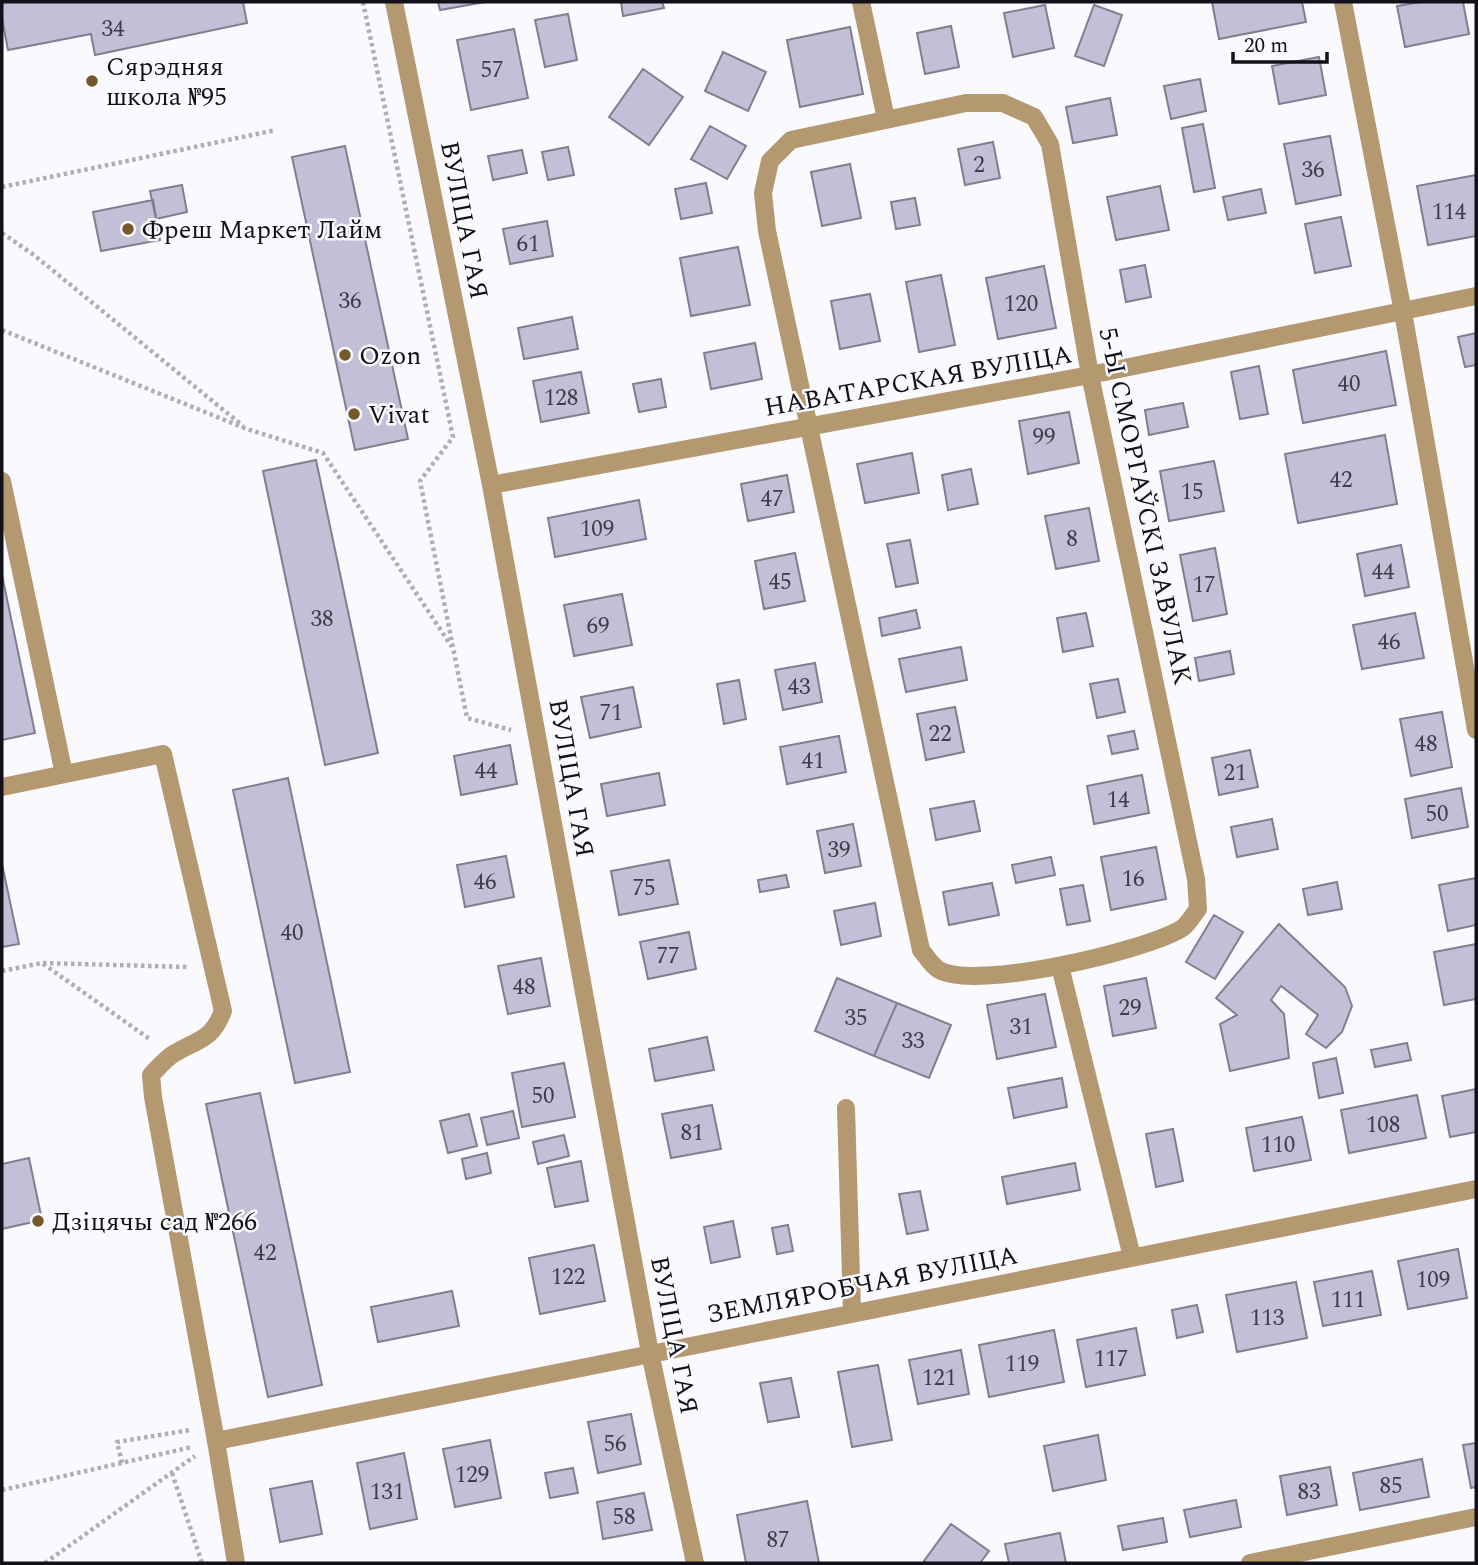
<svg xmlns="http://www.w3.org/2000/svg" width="1478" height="1565" font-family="Spectral,serif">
<rect width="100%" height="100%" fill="#f9f9fe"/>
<path fill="#c2c0d6" stroke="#807e93" stroke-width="2" d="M2 2H243L247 23 95 55 91 34 8 50 2 19Z
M438 2H485L440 10Z
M621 2H662L664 8 623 16Z
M1212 2H1302L1306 22 1219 39Z
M1421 2H1463L1469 34 1405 47 1397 6Z
M1045 5 1054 48 1013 57 1004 13Z
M1094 5 1122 15 1104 66 1075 56Z
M568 14 577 60 545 67 535 20Z
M951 26 959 67 925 74 917 33Z
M850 27 863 94 800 107 787 40Z
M514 29 528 98 471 110 457 40Z
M723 52 766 72 748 111 705 91Z
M1319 57 1326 95 1279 104 1272 66Z
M643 69 683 97 649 145 609 117Z
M1200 79 1206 111 1171 119 1164 86Z
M1110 98 1117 135 1073 143 1066 107Z
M1203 124 1215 188 1194 192 1182 128Z
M710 126 746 146 727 179 691 159Z
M1330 136 1341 195 1296 204 1284 144Z
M993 142 1000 178 965 185 958 149Z
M345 146 408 439 355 450 292 157Z
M568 147 574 175 548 180 542 152Z
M522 150 527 173 493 180 488 156Z
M850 164 861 218 822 226 811 172Z
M1476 175V236L1428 245 1417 186Z
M706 183 712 213 681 219 675 189Z
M182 185 187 212 156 219 150 191Z
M1160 186 1169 230 1116 240 1107 197Z
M1261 189 1266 213 1228 220 1223 197Z
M915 198 920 225 896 229 891 202Z
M153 200 160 240 101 251 93 212Z
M1341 217 1351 266 1315 273 1305 224Z
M547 221 553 256 510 264 503 229Z
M738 247 750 305 691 316 680 258Z
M1145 265 1151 297 1126 302 1120 270Z
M1044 266 1056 328 998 339 986 278Z
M941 275 955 345 919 352 906 282Z
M870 294 880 341 840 349 831 301Z
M572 317 578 349 524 359 518 328Z
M1476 333V365L1465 367 1458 337Z
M755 343 762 379 711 389 704 353Z
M1386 351 1396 405 1303 423 1293 370Z
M1259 366 1268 414 1240 419 1231 372Z
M581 372 589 413 541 422 533 381Z
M661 379 666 407 639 412 633 384Z
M1183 403 1188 427 1149 435 1145 410Z
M1069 412 1079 463 1028 474 1019 421Z
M1385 435 1397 504 1298 523 1285 454Z
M912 453 919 493 865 503 857 464Z
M316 460 378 753 325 765 263 471Z
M1214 461 1224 511 1169 521 1160 471Z
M971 469 978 504 948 510 942 475Z
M787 475 794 512 748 521 741 484Z
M639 500 646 539 555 557 548 518Z
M1089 508 1099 561 1056 569 1045 516Z
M910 540 918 583 896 587 887 544Z
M1401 545 1409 587 1365 596 1357 554Z
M1215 548 1227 614 1193 621 1180 555Z
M795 553 805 601 764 609 755 561Z
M2 575 35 733 2 740Z
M622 594 632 645 574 656 564 605Z
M916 610 920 628 882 636 879 618Z
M1086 613 1093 646 1063 652 1057 618Z
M1415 613 1424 658 1362 669 1353 625Z
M961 647 967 680 906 692 899 659Z
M1230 651 1234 674 1199 681 1195 658Z
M815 663 822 702 783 710 775 670Z
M1118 679 1125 712 1097 718 1090 684Z
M739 680 746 719 724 724 717 684Z
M633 687 641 727 590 738 581 697Z
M955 707 964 752 926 760 917 714Z
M1442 712 1452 767 1411 776 1400 719Z
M1134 731 1138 749 1112 754 1108 736Z
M839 736 846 772 787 784 780 747Z
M510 745 517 784 461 795 454 756Z
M1250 750 1258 787 1219 795 1212 758Z
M659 773 665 805 607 816 601 784Z
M1142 775 1149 813 1094 824 1087 786Z
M288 778 350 1072 295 1083 233 790Z
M1461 788 1468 827 1412 838 1405 799Z
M974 801 980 831 936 840 930 809Z
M1272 819 1278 849 1237 857 1231 827Z
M853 824 861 866 825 873 817 831Z
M1156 847 1166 899 1111 910 1101 857Z
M506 856 514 897 465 907 457 865Z
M1051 857 1055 875 1016 883 1012 865Z
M669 860 678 904 619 915 611 871Z
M2 864 19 944 2 947Z
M786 875 789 887 760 892 758 880Z
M1476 878V925L1448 931 1439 885Z
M1337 882 1342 909 1308 915 1303 889Z
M992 883 999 915 949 925 943 892Z
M1083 885 1090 921 1067 925 1060 889Z
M875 903 881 936 841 945 834 911Z
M1214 915 1243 932 1215 979 1186 962Z
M1279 924 1345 987 1352 1006 1342 1032 1326 1048 1306 1034 1318 1015 1281 986 1271 1000 1284 1014 1289 1058 1230 1071 1220 1024 1237 1015 1216 998Z
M689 932 696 969 648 979 640 942Z
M1476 944V999L1444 1005 1434 952Z
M541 958 550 1006 508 1014 498 966Z
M837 978 897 1003 874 1056 815 1031Z
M1146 978 1156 1028 1113 1036 1104 986Z
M1045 994 1056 1047 997 1059 987 1005Z
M897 1003 951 1025 929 1078 874 1056Z
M707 1037 714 1070 655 1081 649 1049Z
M1407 1043 1411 1060 1375 1067 1371 1050Z
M1336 1058 1343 1093 1319 1098 1313 1063Z
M564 1063 575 1117 522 1127 512 1073Z
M1062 1078 1067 1107 1014 1118 1008 1088Z
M1476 1089V1132L1450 1137 1442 1096Z
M260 1093 322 1385 268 1397 206 1104Z
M1417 1095 1426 1138 1349 1153 1341 1110Z
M712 1105 721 1149 671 1158 662 1114Z
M513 1111 519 1138 487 1145 481 1118Z
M469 1114 477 1146 448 1153 440 1121Z
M1302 1117 1311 1160 1254 1171 1246 1128Z
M1173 1129 1183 1181 1156 1187 1146 1134Z
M564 1135 569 1156 538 1164 533 1142Z
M487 1153 491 1173 466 1179 462 1159Z
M29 1158 42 1220 2 1229V1164Z
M581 1161 588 1201 555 1207 547 1168Z
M1075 1163 1080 1190 1007 1204 1002 1177Z
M920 1191 928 1230 907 1234 899 1194Z
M733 1221 740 1257 711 1263 704 1227Z
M788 1225 793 1251 777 1254 772 1228Z
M594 1245 605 1301 540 1314 529 1258Z
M1458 1249 1467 1298 1408 1309 1398 1261Z
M1372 1271 1381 1315 1323 1326 1314 1282Z
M1296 1282 1307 1338 1237 1352 1226 1295Z
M452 1291 459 1326 378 1342 371 1307Z
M1197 1305 1203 1332 1177 1338 1172 1310Z
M1136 1328 1145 1375 1086 1387 1077 1340Z
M1054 1330 1064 1382 989 1397 979 1345Z
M961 1350 969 1394 918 1404 909 1360Z
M878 1365 892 1440 852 1447 838 1372Z
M791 1378 799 1417 768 1422 760 1383Z
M631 1414 641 1464 598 1473 588 1422Z
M1098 1435 1106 1480 1053 1491 1044 1446Z
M490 1440 501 1498 455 1507 443 1449Z
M1476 1443V1487L1471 1488 1463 1445Z
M404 1453 417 1519 370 1529 357 1463Z
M1422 1459 1429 1497 1360 1510 1353 1473Z
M1330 1467 1337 1505 1287 1515 1280 1476Z
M573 1468 578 1493 550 1498 545 1473Z
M312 1481 322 1534 280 1542 270 1489Z
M644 1493 652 1530 603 1539 597 1502Z
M1236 1500 1241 1527 1190 1537 1184 1510Z
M807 1501 819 1563H746L737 1515Z
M1163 1518 1167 1542 1123 1550 1118 1526Z
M951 1524 989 1551 980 1563H926L924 1561Z
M1060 1533 1066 1563H1009L1005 1544Z"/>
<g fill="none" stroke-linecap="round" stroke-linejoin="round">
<path stroke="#aeaeb4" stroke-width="4.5" stroke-dasharray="3.5 3.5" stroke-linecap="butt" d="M363 2 453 437 420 481 467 718 511 730
M2 187 276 130
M2 233 34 255 243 426
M2 330 247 429 323 453 452 647
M43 963 188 967
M2 971 42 963 151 1040
M122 1463 117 1442 190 1430
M172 1473 202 1563
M2 1490 192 1447
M45 1563 195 1456"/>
<path stroke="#b39870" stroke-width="18" d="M2 481 64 774
M2 787 163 754 223 1011C212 1040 199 1039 175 1053 166 1058 158 1068 151 1075L153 1097 216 1441 236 1563
M846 1108 852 1312"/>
<path stroke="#b39870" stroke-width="18" d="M394 2 491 485 650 1353 695 1563
M861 2 886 119
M1343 2 1403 312 1476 730
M966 103H1003L1034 117 1050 144 1090 375 1196 879 1198 909C1193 915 1188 925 1181 929 1144 951 976 991 939 970 932 966 926 956 921 950L767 231 763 193 770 161 791 140Z
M491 485 1090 375 1476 296
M1060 966 1132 1257
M216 1441 1476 1189
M1250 1563 1476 1517"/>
</g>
<g fill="#75592c" stroke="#f9f9fe" stroke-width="2.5">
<circle cx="92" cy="81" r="7"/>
<circle cx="128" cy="229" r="7"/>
<circle cx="345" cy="355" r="7"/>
<circle cx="354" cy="414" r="7"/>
<circle cx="38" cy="1221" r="7"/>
</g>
<g text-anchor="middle" stroke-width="5" stroke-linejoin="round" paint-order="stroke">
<g font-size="23" fill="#3e3d48">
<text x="113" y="36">34</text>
<text x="492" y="77">57</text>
<text x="979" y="172">2</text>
<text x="1313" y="177">36</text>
<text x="1449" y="219">114</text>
<text x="528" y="251">61</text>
<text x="350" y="308">36</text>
<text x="1021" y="311">120</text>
<text x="1349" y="391">40</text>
<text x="561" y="405">128</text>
<text x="1044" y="444">99</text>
<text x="1341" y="487">42</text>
<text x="1192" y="499">15</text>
<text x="772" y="506">47</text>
<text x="597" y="536">109</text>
<text x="1072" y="546">8</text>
<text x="1383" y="579">44</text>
<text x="780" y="589">45</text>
<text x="1204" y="592">17</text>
<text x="322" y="626">38</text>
<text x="598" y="633">69</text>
<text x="1389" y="649">46</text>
<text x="799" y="694">43</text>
<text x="611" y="720">71</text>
<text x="940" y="741">22</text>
<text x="1426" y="751">48</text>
<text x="813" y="768">41</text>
<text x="486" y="778">44</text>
<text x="1235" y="780">21</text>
<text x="1118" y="807">14</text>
<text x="1437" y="821">50</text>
<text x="839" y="857">39</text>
<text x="1133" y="886">16</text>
<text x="485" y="889">46</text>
<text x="644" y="895">75</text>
<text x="292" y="940">40</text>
<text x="668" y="963">77</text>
<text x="524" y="994">48</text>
<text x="1130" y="1015">29</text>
<text x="856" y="1025">35</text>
<text x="1021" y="1034">31</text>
<text x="913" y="1048">33</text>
<text x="543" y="1103">50</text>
<text x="1383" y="1132">108</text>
<text x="692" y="1140">81</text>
<text x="1278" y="1152">110</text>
<text x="265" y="1260">42</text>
<text x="568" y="1284">122</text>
<text x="1433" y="1287">109</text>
<text x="1348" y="1307">111</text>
<text x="1267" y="1325">113</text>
<text x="1111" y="1366">117</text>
<text x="1022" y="1371">119</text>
<text x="939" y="1385">121</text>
<text x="615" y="1451">56</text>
<text x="472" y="1482">129</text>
<text x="1391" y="1493">85</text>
<text x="387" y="1499">131</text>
<text x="1309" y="1499">83</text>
<text x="624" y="1524">58</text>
<text x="778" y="1547">87</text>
</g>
<g font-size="26" fill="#121119" stroke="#f9f9fe" text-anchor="start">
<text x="106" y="75">Сярэдняя<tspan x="106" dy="30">школа №95</tspan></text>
<text x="142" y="238">Фреш Маркет Лайм</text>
<text x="359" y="364">Ozon</text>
<text x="368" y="423">Vivat</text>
<text x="52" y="1230">Дзіцячы сад №266</text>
</g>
<g font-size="26" fill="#121119" stroke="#f9f9fe">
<text transform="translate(465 220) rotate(79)" y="9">ВУЛІЦА ГАЯ</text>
<text transform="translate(918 380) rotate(-10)" y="9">НАВАТАРСКАЯ ВУЛІЦА</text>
<text transform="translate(1146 506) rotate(78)" y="9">5-Ы СМОРГАЎСКІ ЗАВУЛАК</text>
<text transform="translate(572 778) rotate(80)" y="9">ВУЛІЦА ГАЯ</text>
<text transform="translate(862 1284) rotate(-11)" y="9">ЗЕМЛЯРОБЧАЯ ВУЛІЦА</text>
<text transform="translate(675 1335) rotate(79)" y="9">ВУЛІЦА ГАЯ</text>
</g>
</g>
<rect width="1478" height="1565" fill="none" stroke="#121119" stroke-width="7"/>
<path d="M1233 52v10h94v-10" fill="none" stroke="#121119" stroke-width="3.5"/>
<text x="1244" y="52" font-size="21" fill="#121119" stroke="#f9f9fe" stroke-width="5" paint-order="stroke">20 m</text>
</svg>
